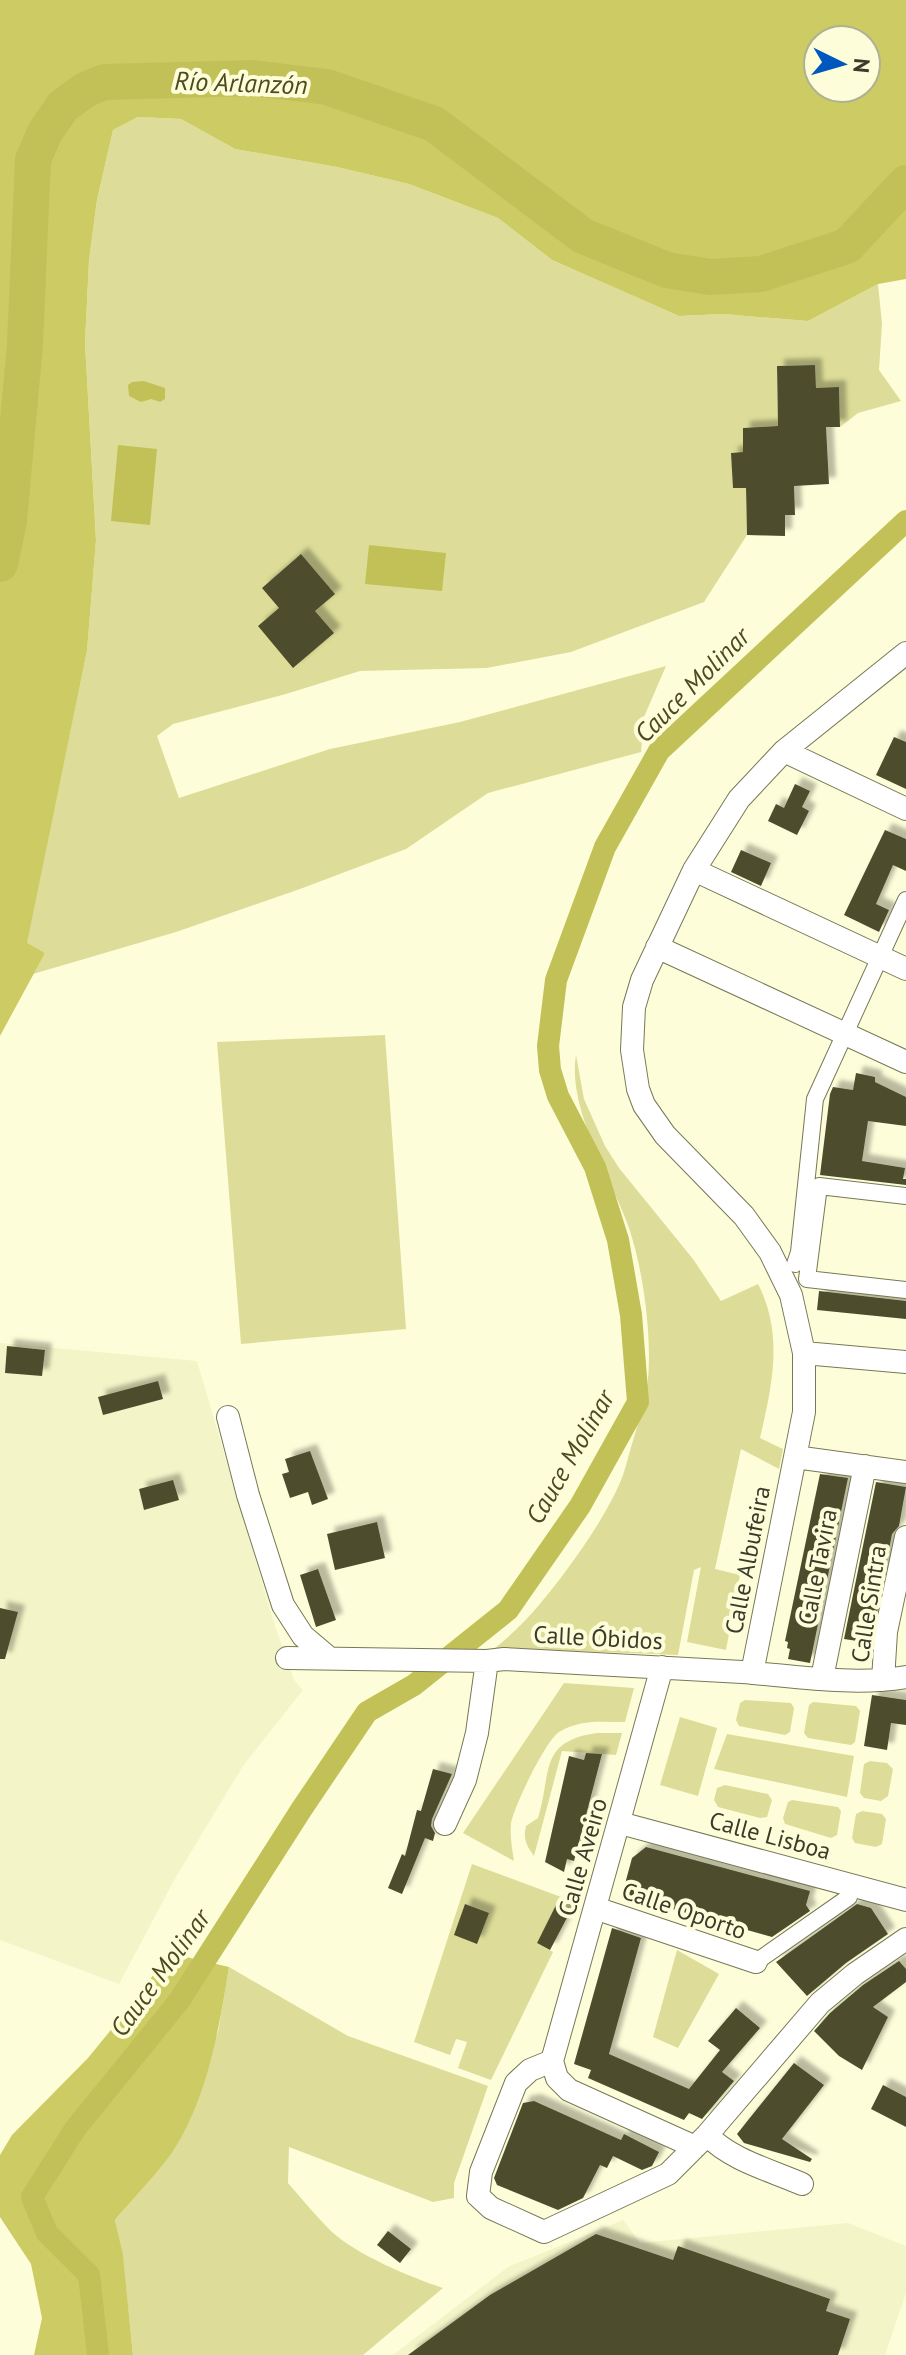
<svg xmlns="http://www.w3.org/2000/svg" width="906" height="2355" font-family="'PT Sans',sans-serif">
<defs>
<filter id="shadow"><feDropShadow dx="7" dy="-7" stdDeviation="2" flood-color="#0004"/></filter>
</defs>
<rect width="100%" height="100%" fill="#fdfed9"/>
<path fill="#f3f4c7" d="M0 1343 197 1361 274 1623 294 1680 303 1690 243 1766 177 1875 119 1984 0 1940Z
M623 2220 640 2243 848 2223 906 2246V2293L885 2355H393L508 2267Z"/>
<path fill="#dd9" d="M138 117 181 119 235 149 337 167 409 184 498 218 552 260 679 316 723 314 808 321 878 284 882 324 879 370 901 401 858 413 840 427 839 388H816L814 365 777 366 778 426 743 428V452L731 453 746 488 747 535 704 602 571 652 487 668 360 671 286 694 173 724 157 736 179 798 330 749 460 722 666 666 644 717 641 752 488 793 406 849 300 889 176 932 33 974 45 953 26 944 87 651 96 539 85 343 89 260 97 200 113 130Z
M385 1035 406 1329 241 1344 217 1042Z
M576 1055 584 1099 605 1146 619 1168 693 1259 721 1301 758 1284C784 1334 772 1386 760 1438L783 1449 779 1469 741 1449 715 1569 740 1575 726 1650 687 1642 701 1567 694 1570 678 1655 495 1648C524 1625 546 1598 568 1568 588 1541 605 1515 619 1485 625 1472 628 1457 632 1444 638 1423 646 1401 648 1379 652 1335 643 1269 629 1228 611 1177 567 1109 576 1055Z
M564 1683 634 1688 625 1722C602 1722 580 1719 559 1732 546 1740 513 1808 511 1824 510 1836 512 1849 514 1861L463 1833Z
M745 1700 791 1703 794 1708 790 1732 785 1735 739 1726 736 1720 740 1703Z
M813 1702 856 1706 860 1711 855 1742 851 1745 808 1738 804 1733 809 1705Z
M680 1717 717 1728 698 1796 660 1785Z
M597 1733H622L616 1755 562 1751 534 1856C526 1845 523 1839 526 1826L538 1818C552 1773 538 1741 597 1733Z
M727 1734 854 1756 847 1797 714 1769Z
M870 1761 887 1763 893 1769 888 1796 881 1801 864 1798 860 1793 864 1764Z
M725 1785 768 1794 772 1800 767 1817 760 1818 718 1807 714 1800 717 1788Z
M792 1800 838 1807 841 1811 837 1835 831 1838 785 1824 783 1818 788 1802Z
M862 1811 882 1814 886 1819 882 1844 876 1847 855 1843 852 1838 856 1814Z
M472 1864 577 1903 572 1913 556 1905 537 1943 553 1952 491 2080 458 2068 467 2042 456 2039 450 2055 414 2042Z
M677 1950 719 1974 678 2048 653 2037Z
M229 1967 348 2036 488 2086 454 2183V2198L433 2202 289 2147 288 2183C302 2199 316 2216 331 2231 357 2255 410 2277 443 2288L363 2355H133L123 2258 115 2220 170 2154 218 2032Z"/>
<path fill="#cdcb63" fill-rule="evenodd" d="M0 0H906V279L878 284 808 321 723 314 679 316 552 260 498 218 409 184 337 167 235 149 181 119 138 117 113 130 97 200 89 260 85 343 96 540 87 651 27 943 45 953 0 1036ZM866 40V88H818V40Z
M169 1953 229 1967C219 2029 207 2101 171 2154 154 2177 133 2198 115 2220L123 2255 133 2355H34L42 2318 31 2264 0 2217V2155L12 2135 88 2058 133 2003Z"/>
<path fill="#c2c158" d="M144 381 165 388V399L160 402 151 399 141 402 129 396 128 385 132 382Z
M118 445 157 449 150 525 111 521Z
M369 545 446 553 442 591 365 584Z"/>
<g fill="none" stroke-linecap="round" stroke-linejoin="round">
<path stroke="#c2c158" stroke-width="22" d="M98 2355 89 2275 47 2233 32 2197 75 2129 179 2001 301 1810 367 1712 414 1685 508 1610 580 1506 638 1402 631 1315 618 1240 595 1167 558 1096 550 1070 548 1046 556 980 605 847 659 751 906 521"/>
<path stroke="#c2c158" stroke-width="36" d="M0 564 9 521 25 344 33 160 45 132 63 106 85 90 104 82 253 78 327 87 434 124 583 236 667 270 710 277 761 274 847 246 906 183"/>
</g>
<path fill="#4e4e2f" filter="url(#shadow)" d="M815 365 816 388 839 387 840 427H826L829 484 794 486 795 515H785V536L747 535 746 488H733L731 453 743 452V428L778 426 777 366Z
M301 554 335 594 315 611 334 633 293 668 258 626 279 608 262 588Z
M894 737 906 742V789L876 775Z
M795 784 810 791 802 807 809 811 797 835 768 821 776 804 784 808Z
M885 830 906 839V871L893 865 876 904 889 910 879 932 844 915Z
M741 850 771 863 761 886 731 872Z
M856 1073 875 1077V1082L906 1097V1126L868 1121 862 1161 905 1168 903 1179H906V1185L820 1175 830 1094 833 1087 853 1090Z
M819 1291 906 1301V1319L817 1310Z
M7 1346 45 1350 42 1376 5 1373Z
M158 1381 163 1399 103 1415 98 1397Z
M310 1451 328 1499 312 1505 308 1492 290 1498 282 1474 289 1472 285 1459Z
M820 1474 848 1478 810 1663 788 1659 790 1649 787 1648 788 1642 785 1641Z
M173 1480 179 1500 144 1510 139 1489Z
M876 1482 906 1487 899 1526 892 1534 871 1643 844 1639Z
M377 1522 385 1558 335 1570 327 1534Z
M318 1569 336 1620 316 1627 300 1575Z
M0 1608 18 1612 5 1659H0Z
M872 1695 906 1700V1725L891 1723 887 1750 864 1746Z
M586 1753 602 1754 574 1861 567 1859 564 1872 545 1862 569 1756 584 1760Z
M433 1769 452 1774 432 1819 431 1826 435 1833 433 1841 425 1838 402 1894 388 1888 402 1854 405 1856 417 1810 421 1811Z
M646 1847 810 1891 806 1905 810 1911 772 1937 622 1895 632 1858Z
M465 1904 489 1913 477 1944 454 1935Z
M857 1904 871 1908 888 1934 846 1963 807 1996 776 1962Z
M556 1905 570 1912 550 1950 537 1943Z
M612 1928 641 1938 609 2054 689 2089 720 2050 708 2041 736 2008 760 2028 722 2072 734 2081 702 2119 689 2113 684 2120 588 2078 591 2070 574 2064Z
M899 1961 906 1969V1982L873 2007 888 2017 862 2070 839 2056 814 2031 830 2013 863 1985Z
M794 2063 824 2085 782 2139 812 2159 810 2162 744 2143 737 2134Z
M883 2085 906 2097V2127L871 2109Z
M534 2101 621 2140 624 2134 659 2152 652 2166 642 2170 613 2156 607 2168 600 2165 583 2198 558 2210 497 2185 494 2178 523 2103Z
M388 2231 411 2249 400 2263 377 2245Z
M596 2234 673 2260 678 2246 830 2299 826 2311 850 2319 838 2355H408L490 2295Z"/>
<g fill="none" stroke-linecap="round" stroke-linejoin="round">
<g stroke="#787857" stroke-width="18">
<path id="pedestrian" d="M906 1196 819 1186 807 1279 906 1290
M795 1264 799 1252 815 1099 906 900
M756 1962 849 1897"/>
</g>
<g stroke="#787857" stroke-width="24">
<path id="minor" d="M784 751 906 809
M694 870 906 969
M657 947 906 1062
M804 1353 906 1362
M228 1417 248 1495 283 1605 303 1636 329 1658
M795 1457 906 1472
M287 1658 487 1661 504 1659C583 1663 662 1667 742 1672 794 1676 854 1686 906 1677
M752 1673 804 1412V1353L791 1295 770 1252 744 1216 665 1135 644 1105 638 1089 632 1050 634 1007 642 980 694 870 739 799 784 751 906 653
M822 1678 865 1466
M883 1680 886 1632 906 1537
M620 1823 906 1900
M445 1824 465 1780 477 1733 487 1661
M595 1908 756 1962
M552 2061 530 2070 516 2083 481 2172 478 2196 491 2208 544 2232 668 2174 707 2135 820 2003 855 1974 906 1939
M552 2061 662 1667
M552 2061 557 2078 569 2090 695 2147
M707 2135C731 2160 770 2170 802 2184"/>
</g>
<use href="#pedestrian" stroke="#fff" stroke-width="16"/>
<use href="#minor" stroke="#fff" stroke-width="22"/>
</g>
<g text-anchor="middle" stroke-width="8" stroke-linejoin="round" paint-order="stroke">
<g font-size="24" fill="#3b3b2c" stroke="#fdfed9">
<text transform="translate(748 1560) rotate(-79)" y="8">Calle Albufeira</text>
<text transform="translate(818 1567) rotate(-79)" y="8">Calle Tavira</text>
<text transform="translate(869 1604) rotate(-81)" y="8">Calle Sintra</text>
<text transform="translate(598 1638) rotate(3)" y="8">Calle Óbidos</text>
<text transform="translate(770 1836) rotate(15)" y="8">Calle Lisboa</text>
<text transform="translate(583 1857) rotate(-74)" y="8">Calle Aveiro</text>
<text transform="translate(684 1911) rotate(19)" y="8">Calle Oporto</text>
</g>
<g font-size="26" font-style="italic" fill="#4c4b20" stroke="#fdfed9">
<text transform="translate(241 83) rotate(2)" y="9">Río Arlanzón</text>
<text transform="translate(692 685) rotate(-45)" y="9">Cauce Molinar</text>
<text transform="translate(570 1457) rotate(-60)" y="9">Cauce Molinar</text>
<text transform="translate(160 1973) rotate(-54)" y="9">Cauce Molinar</text>
</g>
</g>
<g transform="translate(842 64) rotate(95)"><circle r="38" fill="#fdfed9" stroke="#afb094" stroke-width="2"/>
<path d="M0-6L14 30L0 20L-14 30Z" fill="#0057c0"/>
<text y="-12" font-size="22" font-weight="bold" text-anchor="middle" fill="#3b3b2c">N</text>
</g>
</svg>
